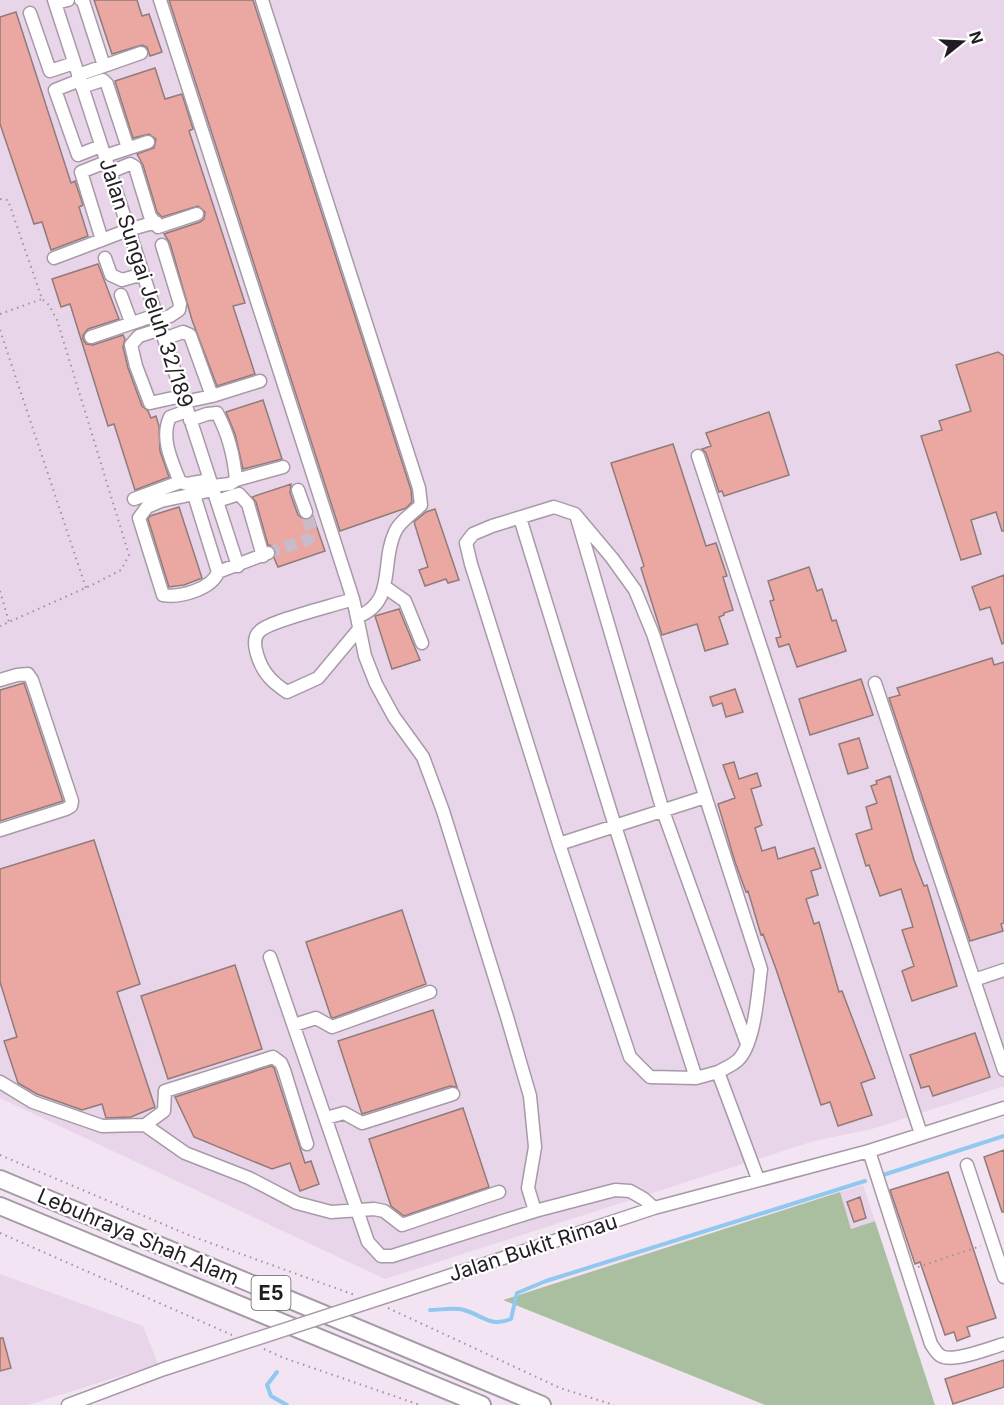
<svg xmlns="http://www.w3.org/2000/svg" width="1004" height="1405" font-family="Inter,sans-serif">
<rect width="100%" height="100%" fill="#f2e4f2"/>
<path fill="#e9d5e9" d="M0 0H1004V1086L872 1129 814 1141 385 1279 0 1098Z
M863 1185 875 1221 851 1229 840 1192Z
M0 1274 143 1326 158 1364 28 1405H0Z"/>
<path fill="#a9bf9f" d="M840 1192 851 1229 875 1221 935 1405H765L503 1300Z"/>
<g fill="none" stroke-linecap="round" stroke-linejoin="round">
<path stroke="#90c8f0" stroke-width="4" d="M883 1175 1004 1136
M430 1310C440 1310 454 1307 464 1310 482 1315 491 1328 511 1319L517 1293 546 1281 865 1181
M277 1372 267 1385 271 1396 287 1405"/>
</g>
<path fill="#eba7a2" stroke="#8f7c7a" stroke-width="1.5" d="M94 0H137L142 16 149 14 162 52 150 56 147 47 142 45 112 54Z
M169 0H253L411 490 412 502 406 508 340 531Z
M16 12 71 183 75 181 83 205 79 207 88 236 51 250 42 222 34 224 0 124V17Z
M155 68 165 99 182 94 193 129 189 131 245 303 233 306 255 374 217 386 192 320 170 243 164 234 200 222 204 219 205 212 198 206 162 217 157 212 143 165 137 154 154 148 156 139 149 134 133 138 115 81Z
M98 264 119 319 88 329 83 335V339L86 344 93 345 123 335 125 339 123 347 128 368 142 406 148 411 151 418 156 416 159 426 160 451 169 477 135 490 114 424 108 426 70 304 61 307 52 279Z
M998 352 1004 356V531H1002L996 512 971 520 981 554 961 560 921 436 942 430 939 421 971 411 956 365Z
M263 400 282 459 243 469 235 434 226 412Z
M769 412 789 475 724 496 722 491 719 492 706 453 702 449 711 446 706 433Z
M673 444 706 546 716 543 727 576 723 577 733 610 724 613V615L719 617 728 644 705 651 697 624 662 635 641 568 644 566 611 463Z
M291 484 290 493 298 515 305 520 313 516 325 551 278 567 274 558 276 551 273 546 268 545 256 502 252 497Z
M179 507 202 578 184 585 169 587 148 519 150 516Z
M435 509 459 580 448 583 446 579 425 586 419 570 428 567 414 522 426 512Z
M809 567 817 591 822 589 832 621 836 620 846 651 797 667 789 644 779 647 776 638 781 637 770 601 774 600 768 581Z
M1004 575V643L1002 644 990 607 980 610 972 587Z
M399 609 420 660 392 669 375 616Z
M992 658 994 665 1004 662V923L1001 924 1003 931 970 941 889 698 900 695 897 688Z
M861 679 873 715 810 735 799 699Z
M24 683 63 801 0 821V690Z
M735 689 743 712 726 717 722 703 713 706 710 697Z
M859 738 868 768 848 774 839 744Z
M734 762 739 779 757 773 761 786 751 789 762 825 755 828 762 851 775 847 778 859 814 848 821 868 811 871 818 895 806 899 814 924 819 922 839 992 842 991 875 1078 861 1083 872 1115 838 1126 830 1102 821 1105 776 969 763 934 761 935 748 891 746 892 735 862 718 804 735 798 723 765Z
M890 776 914 860 924 886 927 885 957 986 912 1001 902 971 914 966 902 930 913 927 901 889 880 896 869 865 866 866 856 834 872 829 866 807 877 803 871 786 877 784 876 781Z
M94 840 140 984 117 992 155 1107 131 1117 106 1118 102 1104 82 1110 37 1094 18 1083 4 1041 17 1037 0 982V869Z
M402 910 426 984 333 1018 331 1017 306 942Z
M235 965 262 1049 168 1079 141 996Z
M433 1010 457 1087 450 1086 362 1114 338 1041Z
M975 1033 990 1077 933 1096 929 1086 921 1088 910 1055Z
M271 1066 274 1068 305 1163 311 1161 319 1184 300 1191 290 1163 272 1169 194 1137 175 1097Z
M463 1108 489 1187 404 1216 391 1206 369 1139Z
M1004 1150V1212H1002L984 1157Z
M948 1172 996 1318 967 1327 970 1336 957 1341 954 1332 945 1335 920 1262 915 1264 890 1190Z
M860 1197 866 1218 854 1222 847 1202Z
M0 1338H3L11 1368 0 1371Z
M1004 1360V1387L953 1404 945 1379Z"/>
<g fill="none" stroke-linecap="round" stroke-linejoin="round">
<path stroke="#c8bcc8" stroke-width="12" stroke-dasharray="12 6" stroke-linecap="butt" d="M268 553 309 539 312 531 306 512"/>
<g stroke="#a79aa7" stroke-width="15">
<path id="minor" d="M54 0 238 566
M81 0 83 1 104 66
M160 0 353 599 357 617
M262 0 419 488 421 505C413 513 399 522 395 532 380 563 397 602 357 617L365 656 376 684 394 717 423 757 443 811 507 1017 530 1096 535 1147 528 1188 535 1211
M55 3 68 0
M30 13 50 71 74 63
M78 75 141 53
M80 80 55 90 78 155 101 146
M82 87 103 80 107 84 128 148
M105 156 148 142
M110 172 130 164 135 167 150 216 158 227 197 214
M102 240 81 172 106 162
M54 258 128 230 156 222
M105 258 111 275 122 280 143 274
M121 295 131 322
M158 320 170 316 179 310 180 304 162 245
M161 329 139 336 131 345 136 366 150 403 182 396
M91 337 156 315
M164 339 183 332 190 335 212 396 260 381
M184 402 212 396
M187 411 170 417C160 438 172 462 180 482L187 484 210 480
M190 420 207 414 217 413C228 433 234 457 236 480L230 484 212 486
M698 456 921 1134
M236 480 283 467
M298 490 306 512
M194 495 218 572C212 589 180 598 163 595L139 518 147 507 161 501 213 490
M134 499 180 482
M217 501 239 494 248 504 263 556
M520 518 615 826 696 1078
M577 518 663 811 747 1044
M218 572 268 553
M385 587 405 601 422 643
M353 599C336 605 269 621 260 631 248 641 261 668 269 677 274 683 281 688 287 692L318 678 359 629
M0 680 17 675 28 674 32 680 72 801 71 806 66 809 0 830
M875 683 1004 1070
M559 844 705 797
M270 957 368 1242 381 1256H392L535 1211 615 1190 630 1191 644 1199 654 1208
M974 980 1004 970
M294 1025 316 1018 332 1027 430 992
M718 1072 696 1078 650 1077 630 1057 559 844 471 564 466 543 473 534 492 526 554 507 575 514 612 558 635 590 653 634 761 969C758 991 755 1044 738 1060 733 1065 725 1068 718 1072L758 1179
M0 1082 33 1102 102 1126 145 1125 164 1111 165 1091 273 1057 281 1063 284 1070 307 1144
M326 1118 344 1113 362 1123 453 1094
M145 1125 185 1153 249 1178 297 1203 331 1212 374 1209 384 1211 402 1225 499 1192
M869 1151 931 1344C934 1348 936 1353 941 1356 954 1363 989 1348 1004 1344
M967 1165 1004 1277
M470 1269 654 1208 869 1151 1004 1108
M68 1405 164 1369"/>
</g>
<g stroke="#a79aa7" stroke-width="20">
<path id="highway" d="M0 1179 542 1405
M0 1206 482 1405"/>
</g>
<path stroke="#9d929d" stroke-width="2" stroke-dasharray="1.5 4.5" stroke-linecap="butt" d="M0 199 8 200 42 299 49 305 57 320 129 555 121 570 92 585 0 626
M0 314 42 299
M0 330 86 588
M0 591 9 622
M0 1155 191 1236 355 1295
M0 1233 232 1335
M918 1267 981 1246
M388 1308 560 1388 614 1405
M264 1349 284 1358 420 1405"/>
<use href="#minor" stroke="#fff" stroke-width="12"/>
<use href="#highway" stroke="#fff" stroke-width="16"/>
<g stroke="#a79aa7" stroke-width="15" stroke-linecap="butt">
<path id="minor-bridge" d="M164 1369 470 1269"/>
</g>
<use href="#minor-bridge" stroke="#fff" stroke-width="12"/>
</g>
<g text-anchor="middle" stroke-width="4.5" stroke-linejoin="round" paint-order="stroke">
<rect fill="#fff" stroke="#646164" stroke-width="1.5" x="251.5" y="1276" width="39" height="34" rx="4.5"/>
<g font-size="20" font-weight="bold" fill="#221d22">
<text x="271" y="1300">E5</text>
</g>
<g font-size="21" fill="#221d22" stroke="#fff">
<text transform="translate(146 283) rotate(72)" y="7">Jalan Sungai Jeluh 32/189</text>
<text transform="translate(138 1237) rotate(23)" y="7">Lebuhraya Shah Alam</text>
<text transform="translate(533 1248) rotate(-18)" y="7">Jalan Bukit Rimau</text>
</g>
</g>
<g transform="translate(962 42) rotate(72)" stroke="#ffffff" stroke-width="4.5" paint-order="stroke">
<path d="M0-4.5L10 22L0 15L-10 22Z" fill="#221d22"/>
<text y="-9" font-size="16" font-weight="bold" text-anchor="middle" fill="#221d22">N</text>
</g>
</svg>
